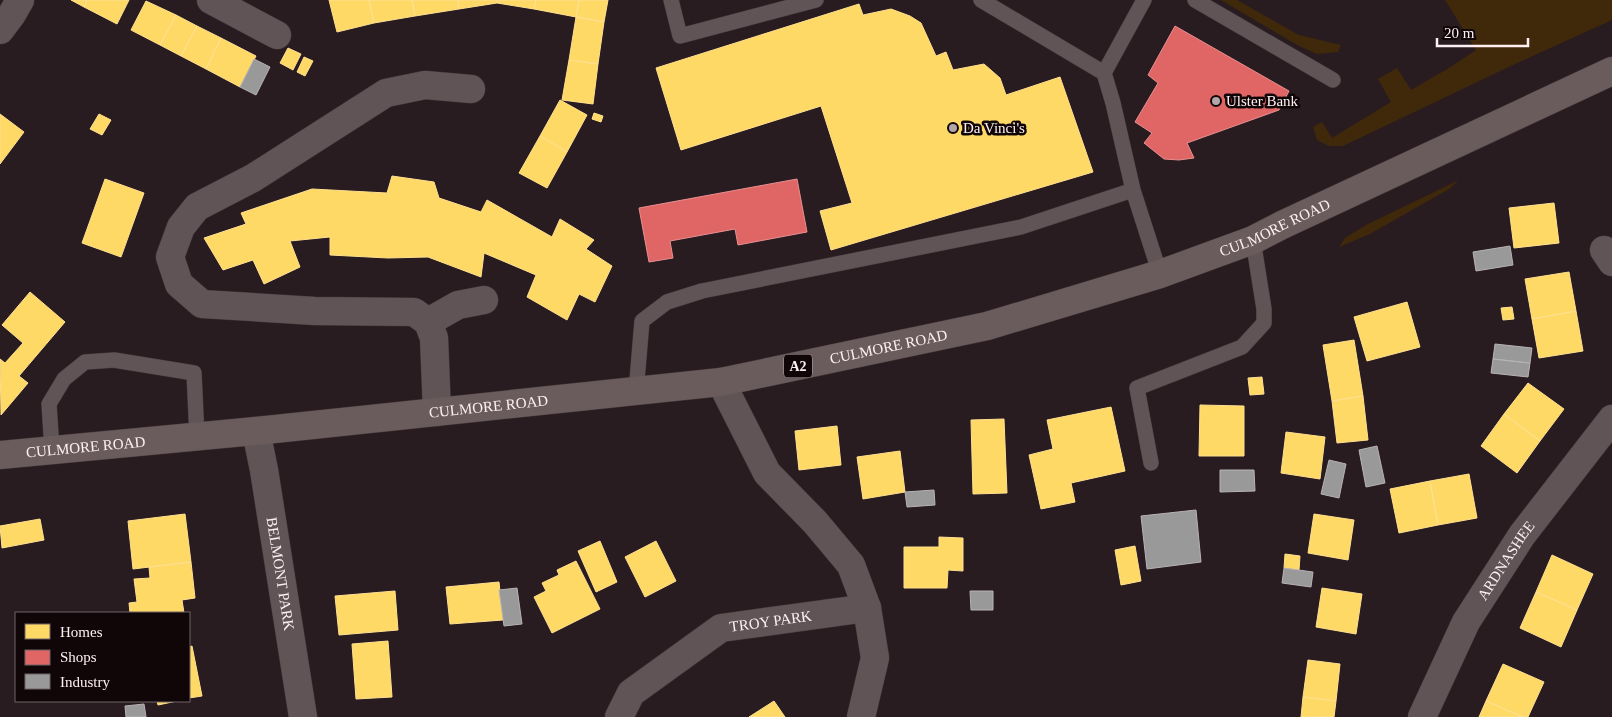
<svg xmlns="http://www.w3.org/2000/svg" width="1612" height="717" font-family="'Times New Roman',serif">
<rect width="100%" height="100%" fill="#291c20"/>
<path fill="#40280a" d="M1221 0H1237L1299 35 1341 45 1338 52 1317 54 1297 45Z
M1445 0H1612V20L1515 64 1343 146H1329L1317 140 1313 127 1322 122 1332 138 1391 102 1378 79 1397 68 1411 90 1449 68 1476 50Z
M1459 180 1449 189 1370 234 1339 247 1345 238 1366 225Z"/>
<path fill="#ffd966" stroke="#ffe090" d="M71 0H87L84 7Z
M87 0H129L117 24 84 7Z
M329 0H369L374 23 337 32Z
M369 0H412L415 16 374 23Z
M412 0H458L459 9 415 16Z
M458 0H497V3L459 9Z
M497 0H536L534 9 497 3Z
M536 0H579L576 17 534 9Z
M579 0H608L604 22 576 17Z
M146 1 176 15 160 45 131 30Z
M859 4 863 15 891 9 910 16 921 23 936 56 946 52 953 70 984 64 1000 78 1006 95 1060 77 1093 172 831 250 820 211 852 203 821 106 681 150 656 68Z
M176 15 197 26 181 56 160 45Z
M576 17 604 22 598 64 569 60Z
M197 26 221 38 206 69 181 56Z
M221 38 256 56 240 87 206 69Z
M288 48 301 54 293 70 280 63Z
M304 57 313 61 305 76 297 72Z
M569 60 598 64 593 104 562 100Z
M560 100 587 115 567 152 540 136Z
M594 113 603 116 601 122 592 119Z
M0 114 24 132 0 164Z
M99 114 111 120 102 135 90 129Z
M540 136 567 152 547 188 519 173Z
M392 176 434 182 439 198 481 212 487 200 552 237 560 219 594 240 586 249 612 266 595 302 579 294 567 320 527 297 536 275 484 253 481 277 428 257 388 258 330 255V237L290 241 300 267 264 284 253 260 223 270 204 238 246 224 241 213 312 189 387 193Z
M105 179 144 193 121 257 82 243Z
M1554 203 1559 243 1514 248 1509 208Z
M1569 272 1576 311 1532 319 1525 279Z
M30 292 65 322 19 376 28 383 1 415 0 359 5 363 23 343 2 325Z
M1407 302 1420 347 1367 361 1354 317Z
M1512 307 1514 319 1503 320 1501 308Z
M1576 311 1583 351 1539 358 1532 319Z
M1354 340 1363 396 1332 401 1323 345Z
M1262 377 1264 394 1250 395 1248 378Z
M1528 383 1564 409 1540 441 1504 414Z
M1363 396 1368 440 1337 443 1332 401Z
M1200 405 1244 406V456H1199Z
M1111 407 1125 471 1071 483 1075 502 1041 509 1029 455 1053 449 1047 420Z
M1504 414 1540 441 1517 473 1481 446Z
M1004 419 1007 493 973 494 971 420Z
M837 426 841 465 799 470 795 431Z
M1286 432 1325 437 1320 479 1281 473Z
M900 451 905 492 863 499 857 457Z
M1469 474 1477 518 1438 525 1430 481Z
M1430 481 1438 525 1399 533 1390 489Z
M185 514 191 562 133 569 128 521Z
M1314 514 1354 520 1348 560 1308 553Z
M40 519 44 540 2 548 0 526Z
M939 537 963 538V571L948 570 947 588H904V547H939Z
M600 541 617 582 596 592 578 551Z
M656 541 676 581 645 597 625 557Z
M1135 546 1141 581 1121 585 1115 550Z
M1285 554 1300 556 1299 570 1284 568Z
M1552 555 1593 574 1577 610 1536 592Z
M576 561 600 609 552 633 534 597 546 591 542 583 559 575 557 570Z
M191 562 195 598 182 600 184 613H130L129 603 137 602 134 579 150 578 149 567Z
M499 582 503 620 450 624 446 587Z
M1322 588 1362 594 1356 634 1316 627Z
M395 591 398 630 339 635 335 596Z
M1536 592 1577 610 1561 647 1520 628Z
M388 641 392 697 356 699 352 644Z
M192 646 202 696 189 698V647Z
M1308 660 1340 664 1336 701 1303 697Z
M1503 664 1544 682 1528 717H1523L1486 701Z
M1303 697 1336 701 1334 717H1301Z
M157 701H177L158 705Z
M774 701 785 717H749Z
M1486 701 1523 717H1479Z"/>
<path fill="#e06666" stroke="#e98f90" d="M1175 26 1289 91 1279 110 1187 143 1194 158 1179 160 1164 159 1144 143 1152 133 1135 122 1158 83 1148 75Z
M797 179 807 232 738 245 735 229 670 241 673 258 649 262 639 208Z"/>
<path fill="#999" stroke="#b7b3b4" d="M254 59 270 67 256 95 240 87Z
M1510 246 1513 265 1476 271 1473 252Z
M1495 344 1532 348 1530 363 1493 359Z
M1493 359 1530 363 1528 377 1491 373Z
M1377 446 1385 483 1366 487 1359 450Z
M1329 460 1346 464 1339 498 1321 494Z
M1220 470H1254L1255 491 1220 492Z
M934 490 935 505 907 507 905 492Z
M1196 510 1201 562 1147 569 1141 516Z
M1284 568 1313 572 1311 587 1282 583Z
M517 588 522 624 504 626 499 590Z
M970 591H993V610H971Z
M144 704 146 717H126L125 706Z"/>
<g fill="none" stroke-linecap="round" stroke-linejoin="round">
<g stroke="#44393c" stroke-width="16">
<path id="lane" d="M671 0 680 36 816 0
M981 0 1104 73 1113 103 1133 190 1160 274
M1195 0 1333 80
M1104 73 1144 0
M636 392 642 321 667 302 702 291 1021 227 1133 190
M52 450 49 404 64 379 85 362 114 360 194 373 197 437
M1151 463 1137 388 1242 347 1264 323V309L1253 240"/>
</g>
<g stroke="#44393c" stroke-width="29">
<g id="street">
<path d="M211 0 277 35"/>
<path d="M0 30 12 14 20 0"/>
<path d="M1604 250 1612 262"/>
<path d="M428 322 458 305 484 300"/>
<path d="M721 382 767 473 815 522 851 565 867 608 875 658 861 717"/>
<path d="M437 412 434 338 428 322 414 312 315 311 202 304 179 284 170 257 181 227 197 207 253 178 386 93 425 85 471 89"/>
<path id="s1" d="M256 431 264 470 303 717"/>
<path id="s2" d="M619 717 631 693 721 628 867 608"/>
<path id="s3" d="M1422 717 1466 622 1522 535 1612 419"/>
</g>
</g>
<g stroke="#44393c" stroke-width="29">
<g id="highway">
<path id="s4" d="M0 455 256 431 721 382 987 326 1160 274 1253 240 1282 225 1612 71"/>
</g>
</g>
<use href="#lane" stroke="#605457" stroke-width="15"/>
<use href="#street" stroke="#605457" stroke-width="28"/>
<use href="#highway" stroke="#6a5c5c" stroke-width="28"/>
</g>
<g fill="#b3a5a8" stroke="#100608" stroke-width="2">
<circle cx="1216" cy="101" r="5"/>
<circle cx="953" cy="128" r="5"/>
</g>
<g text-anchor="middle" stroke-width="5" stroke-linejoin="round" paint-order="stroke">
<rect fill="#100608" stroke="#b7a9ac" stroke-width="1" x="784" y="354.5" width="28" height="23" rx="4"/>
<g font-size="14" font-weight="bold" fill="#feeff2">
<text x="798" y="371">A2</text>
</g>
<g font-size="15" fill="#feeff2" stroke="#100608" text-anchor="start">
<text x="1226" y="106">Ulster Bank</text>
<text x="963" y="133">Da Vinci's</text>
</g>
<g font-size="15" fill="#feeff2" stroke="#100608">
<text dy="5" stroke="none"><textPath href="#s4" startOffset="1301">CULMORE ROAD</textPath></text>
<text dy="5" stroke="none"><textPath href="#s4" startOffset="896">CULMORE ROAD</textPath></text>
<text dy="5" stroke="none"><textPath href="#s4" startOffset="491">CULMORE ROAD</textPath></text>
<text dy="5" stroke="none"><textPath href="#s4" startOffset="86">CULMORE ROAD</textPath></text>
<text dy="5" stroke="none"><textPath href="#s3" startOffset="178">ARDNASHEE</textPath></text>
<text dy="5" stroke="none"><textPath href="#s1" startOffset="145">BELMONT PARK</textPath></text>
<text dy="5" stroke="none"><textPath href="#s2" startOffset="188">TROY PARK</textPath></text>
</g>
</g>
<rect x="15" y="612" width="175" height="90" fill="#100608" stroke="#6f6366"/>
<rect x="25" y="624" width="25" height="15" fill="#ffd966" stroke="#6f6366"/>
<text x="60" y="637" font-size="15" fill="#feeff2">Homes</text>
<rect x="25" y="650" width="25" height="15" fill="#e06666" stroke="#6f6366"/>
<text x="60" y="662" font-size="15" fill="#feeff2">Shops</text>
<rect x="25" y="674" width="25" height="15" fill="#999999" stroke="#6f6366"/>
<text x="60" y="687" font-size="15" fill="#feeff2">Industry</text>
<path d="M1437 38v8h91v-8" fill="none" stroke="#feeff2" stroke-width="2.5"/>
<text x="1444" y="38" font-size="15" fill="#feeff2" stroke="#100608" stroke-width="4" paint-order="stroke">20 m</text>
</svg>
